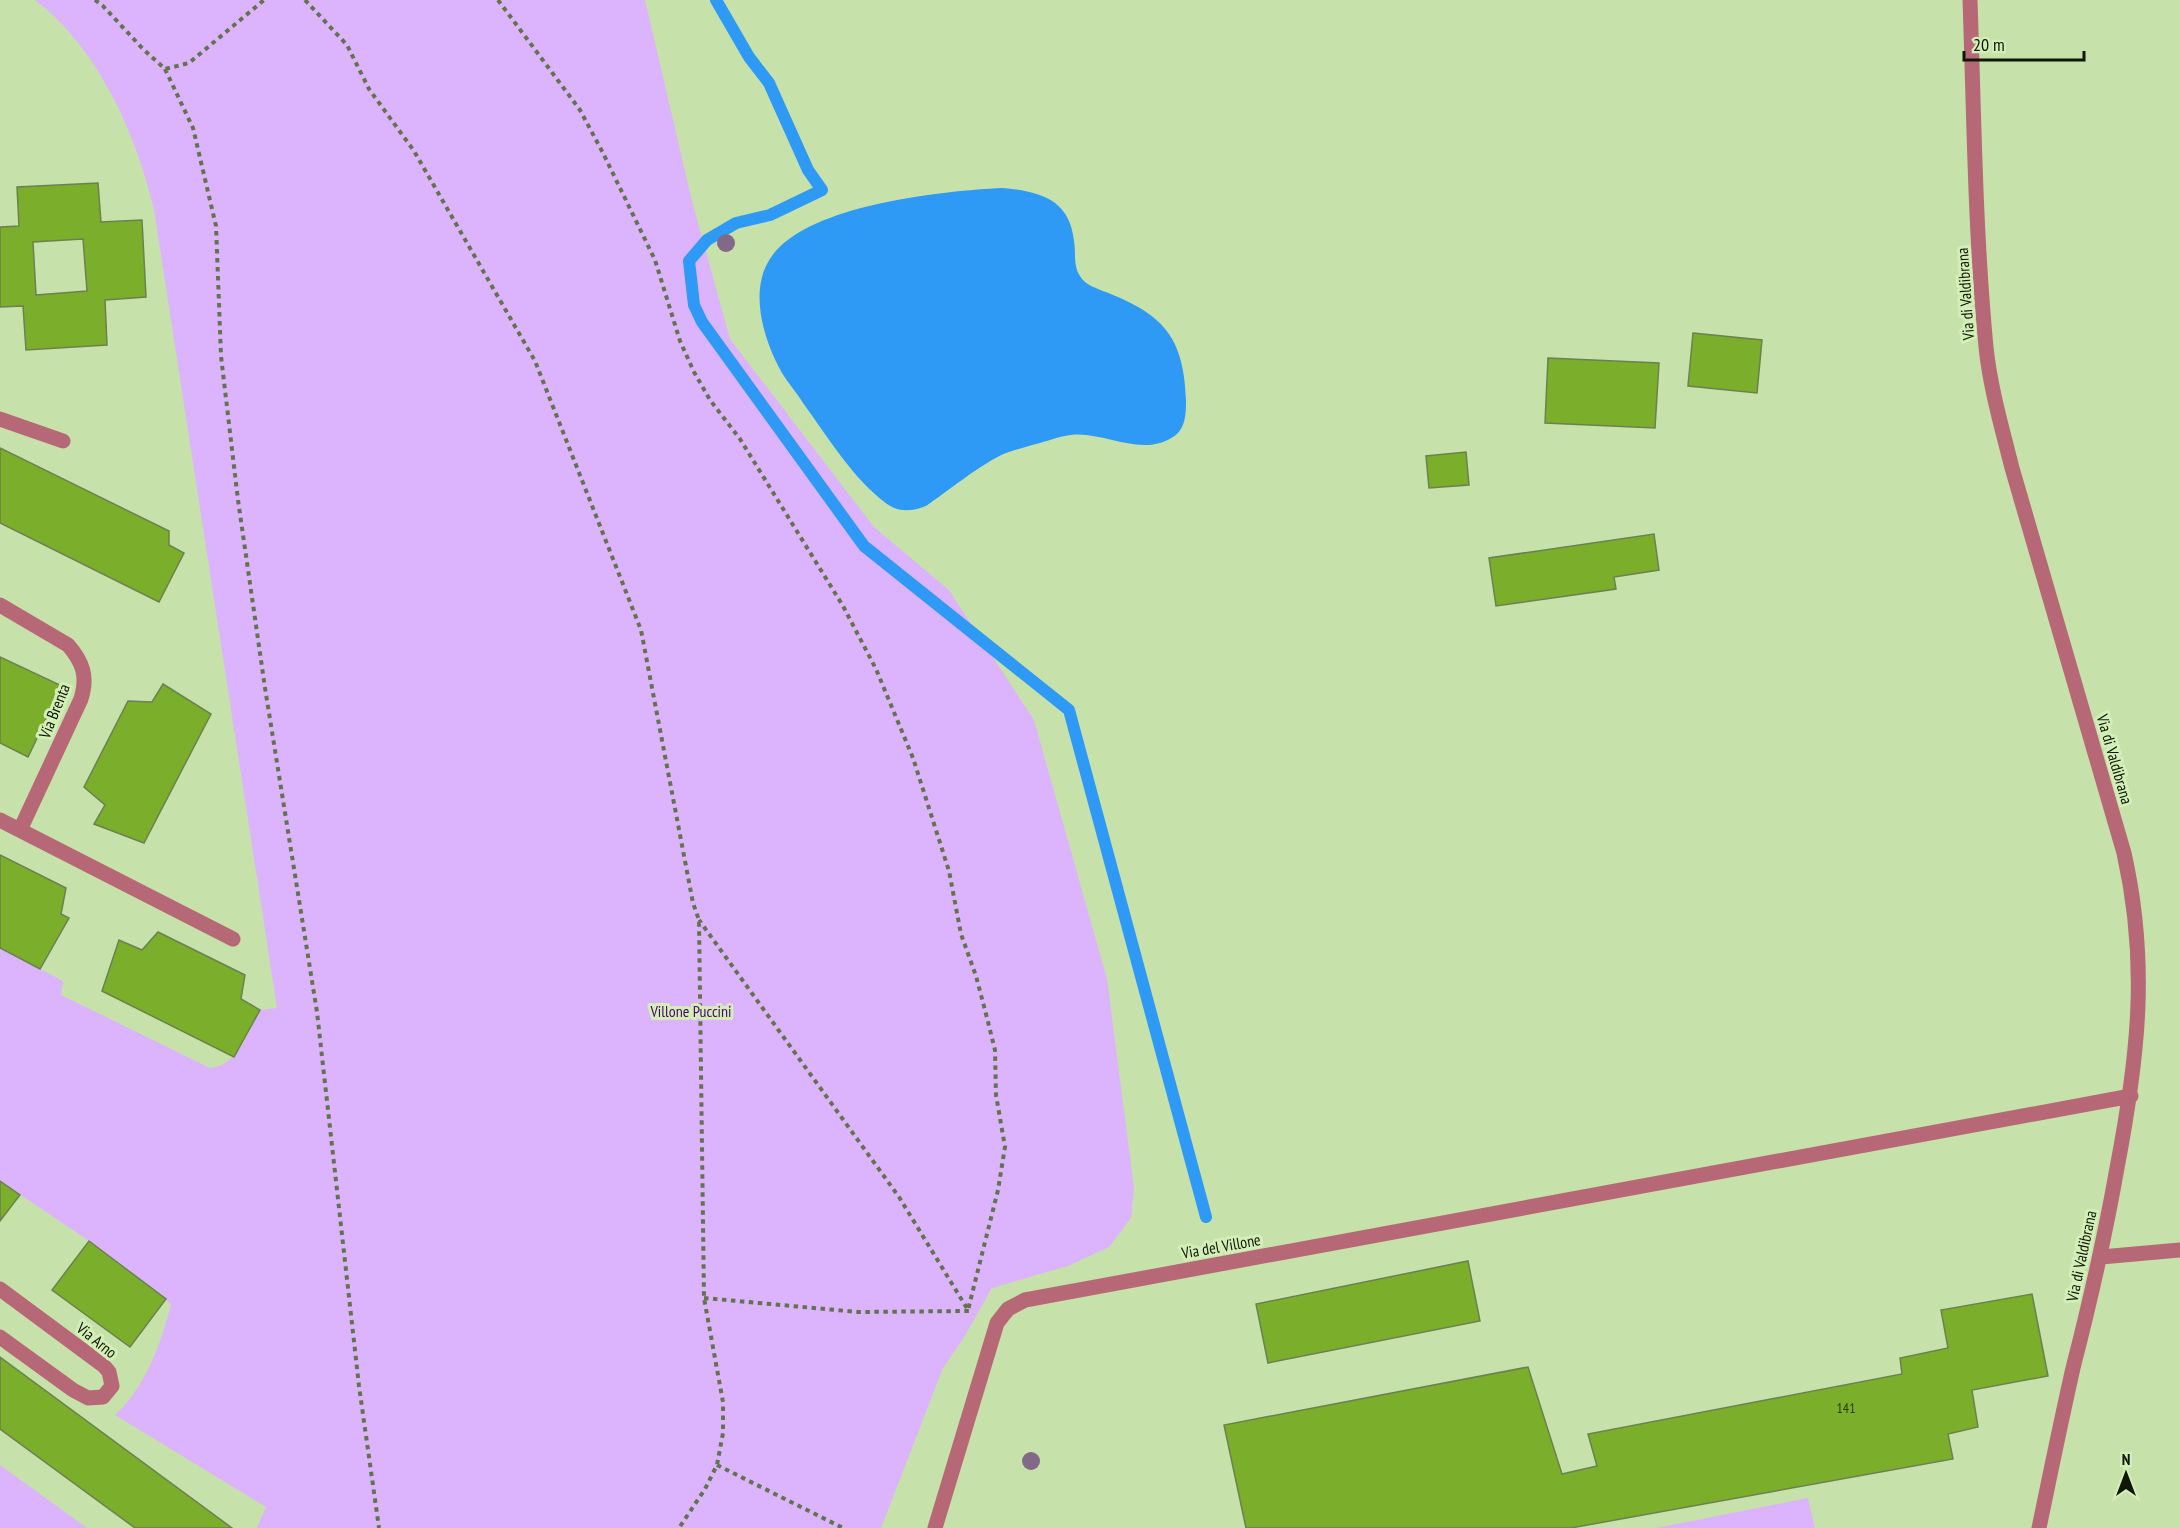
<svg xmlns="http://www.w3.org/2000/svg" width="2180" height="1528" font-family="'PT Sans Narrow',sans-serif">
<rect width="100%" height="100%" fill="#c7e1ab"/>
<path fill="#dcb4fd" d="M35 0H645L692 201 730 339 874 527 949 590 1034 720 1107 979 1134 1188 1131 1218 1109 1247 1068 1266 992 1288 963 1339 943 1368 881 1528H257L266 1507 115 1415C146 1386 161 1344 171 1304L89 1241 0 1181V948L63 981 61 995 210 1068C238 1066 248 1032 260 1010L277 1008 154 210C136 134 99 49 35 0Z
M0 1465 87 1528H0Z
M1808 1498 1815 1528H1656Z"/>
<path fill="#2f9af5" d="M1002 188C1039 191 1070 199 1074 241 1076 252 1073 266 1080 276 1084 283 1091 286 1098 289 1159 312 1184 332 1186 400 1186 413 1186 429 1173 437 1141 458 1104 431 1071 435 1061 436 1050 440 1040 443 1029 446 1017 449 1006 453 982 463 948 491 926 506 914 511 899 513 887 504 852 478 828 437 803 403 797 393 788 383 782 373 765 343 750 296 767 264 796 205 943 191 1002 188Z"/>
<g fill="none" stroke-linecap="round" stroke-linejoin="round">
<path stroke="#2f9af5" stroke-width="12" d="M716 0 749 57 769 83 808 170 822 190 770 215 736 223 707 240 689 261 694 305 702 322 864 546 1069 710 1206 1217"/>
</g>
<path fill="#7aae2b" stroke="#6a8250" stroke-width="1.5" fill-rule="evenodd" d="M98 183 101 222 142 220 146 297 105 300 107 345 26 350 23 306 0 307V227L19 226 17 187ZM83 239 87 291 36 295 33 242Z
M1693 333 1762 340 1757 393 1688 386Z
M1548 358 1659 363 1655 428 1545 423Z
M0 448 169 531V545L184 553 159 602 0 523Z
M1466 452 1469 485 1429 488 1426 456Z
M1654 534 1659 570 1614 577 1616 589 1496 606 1489 558Z
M0 657 62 686 28 757 0 743Z
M163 684 211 714 144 843 94 824 105 805 84 787 128 701 152 702Z
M0 855 66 888 61 914 69 918 40 969 0 948Z
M158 932 245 975 241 999 260 1010 234 1057 102 991 119 940 142 950Z
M0 1181 20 1195 0 1221Z
M89 1241 166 1299 130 1347 52 1290Z
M1468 1261 1480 1321 1268 1363 1256 1304Z
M2032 1294 2048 1376 1972 1390 1978 1427 1948 1434 1953 1459 1571 1528H1246L1224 1425 1528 1367 1562 1474 1597 1466 1588 1434 1902 1374 1900 1358 1948 1348 1941 1310Z
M0 1357 232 1528H135L0 1429Z"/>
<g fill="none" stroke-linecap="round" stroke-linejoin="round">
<path stroke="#627350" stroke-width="4" stroke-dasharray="4.5 4.5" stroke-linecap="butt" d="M95 0 103 6 143 49 165 69 189 63 264 0
M305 0 347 45 369 89 414 151 535 361 641 630 693 903 699 920 704 1298 723 1402V1433L717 1465 705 1489 679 1528
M498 0 580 110 603 153 655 260 680 341 694 372 710 400 740 439 843 606 876 669 913 758 949 871 961 934 976 976 986 1014 995 1050 996 1095 1005 1147 998 1190 968 1310 899 1197 699 920
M165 69 193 128 216 226 221 356 238 500 265 688 317 1012 359 1386 379 1528
M704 1298 858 1312 969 1311
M717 1465 843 1528"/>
<path stroke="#b76876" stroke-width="15" d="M1970 0C1974 115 1975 232 1986 347 1990 387 2002 428 2012 468L2124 853C2149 964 2138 1058 2117 1168 2105 1236 2090 1302 2073 1368 2061 1421 2050 1475 2039 1528
M0 419 63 441
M0 605 68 645C83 662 88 677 81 699L20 830
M0 820 233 939
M2101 1257 2180 1250
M0 1289 104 1366 109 1372 112 1386 103 1397 88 1398 73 1390 0 1337
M935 1528 997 1323 1008 1309 1025 1300 2131 1096"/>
</g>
<g fill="#826988">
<circle cx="726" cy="243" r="9"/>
<circle cx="1031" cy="1461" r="9"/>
</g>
<g text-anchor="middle" stroke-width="6" stroke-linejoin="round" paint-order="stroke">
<g font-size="14" fill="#2a3e0e">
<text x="1846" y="1413">141</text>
</g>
<g font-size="16" fill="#0f1805" stroke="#d4eeb8">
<text transform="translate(1965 294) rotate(-94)" y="6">Via di Valdibrana</text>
<text transform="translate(54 711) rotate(-68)" y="6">Via Brenta</text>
<text transform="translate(2115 759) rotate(74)" y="6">Via di Valdibrana</text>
<text transform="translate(1221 1246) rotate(-10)" y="6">Via del Villone</text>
<text transform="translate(2081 1256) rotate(-78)" y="6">Via di Valdibrana</text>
<text transform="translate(97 1340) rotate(39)" y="6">Via Arno</text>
</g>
<g font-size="16" fill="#4a066c" stroke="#d4eeb8">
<text x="691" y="1017">Villone Puccini</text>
</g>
</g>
<g transform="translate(2126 1474)" stroke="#d4eeb8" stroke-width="4.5" paint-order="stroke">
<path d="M0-4.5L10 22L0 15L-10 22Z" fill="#0f1805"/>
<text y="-9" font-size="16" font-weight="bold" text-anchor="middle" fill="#0f1805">N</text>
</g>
<path d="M1964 51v9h120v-9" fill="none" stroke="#0f1805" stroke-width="3"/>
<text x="1973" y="51" font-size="18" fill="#0f1805" stroke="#d4eeb8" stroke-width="4.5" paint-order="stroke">20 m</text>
</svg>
